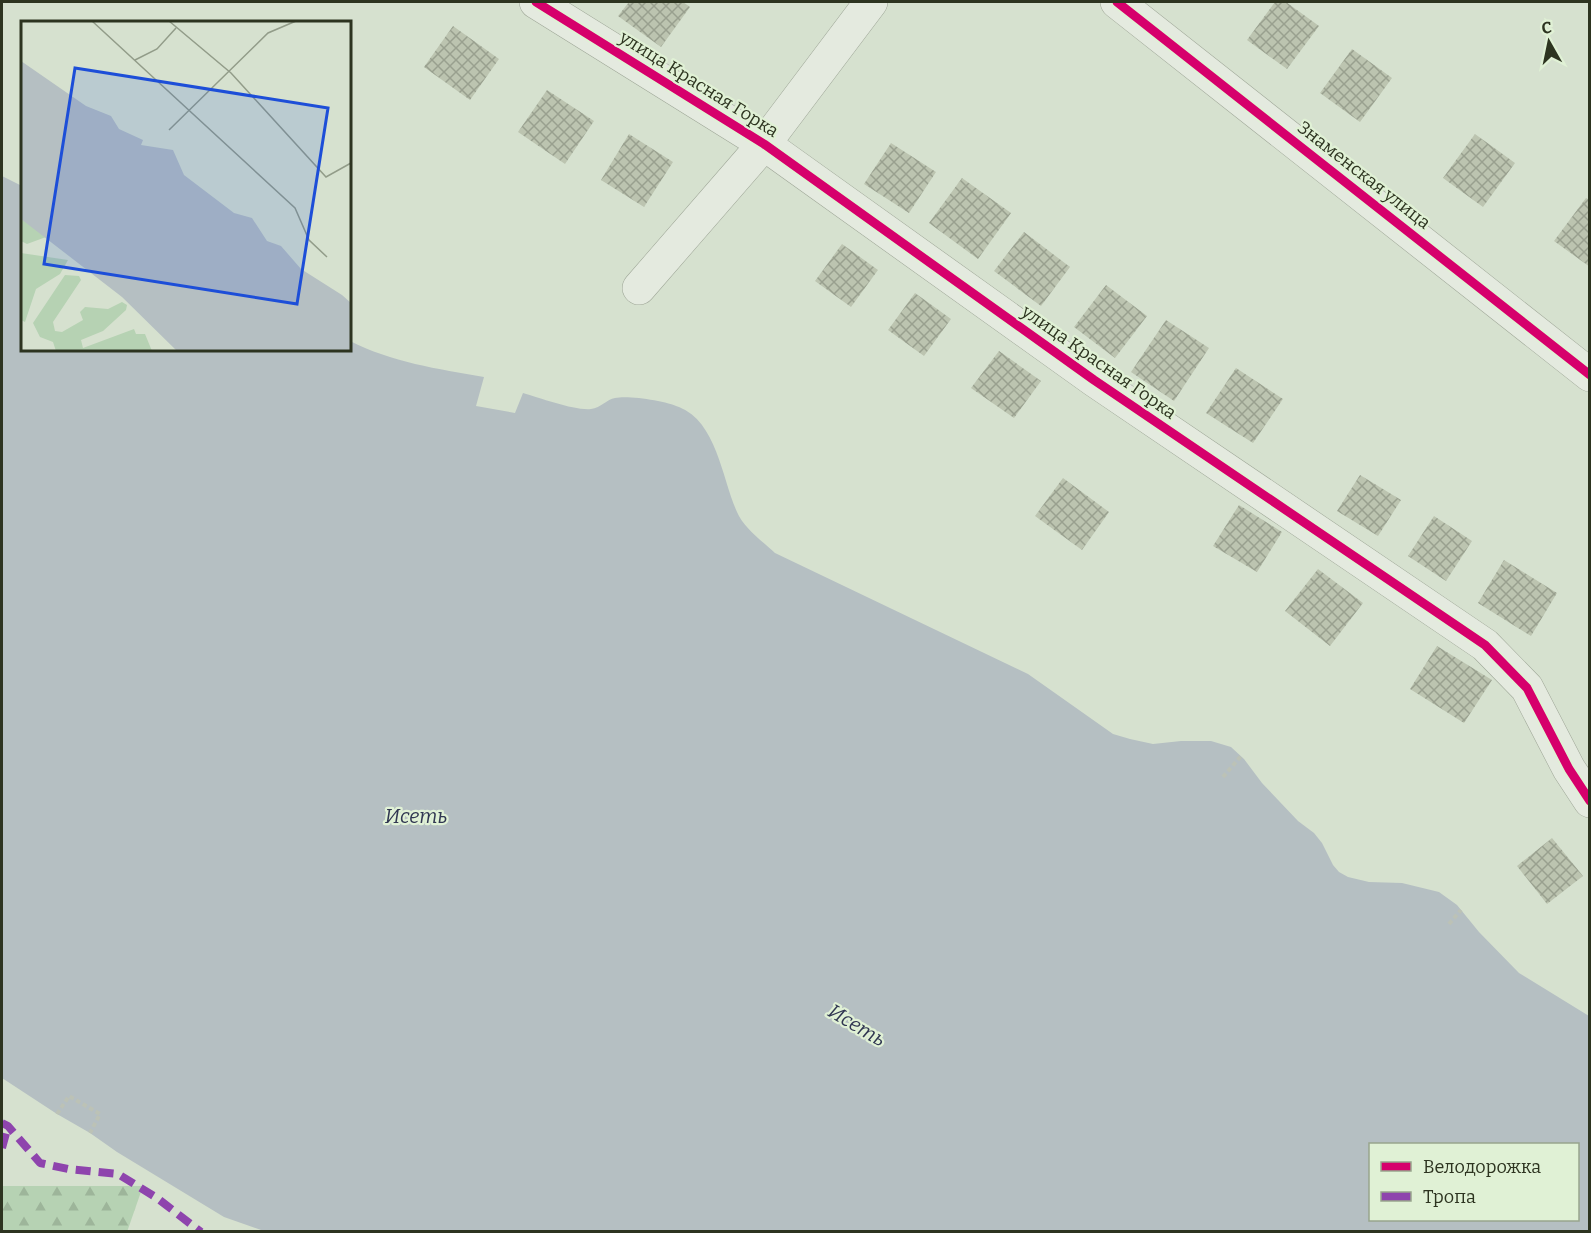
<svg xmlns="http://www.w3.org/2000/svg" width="1591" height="1233" font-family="Bitter,serif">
<defs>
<pattern id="forest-firs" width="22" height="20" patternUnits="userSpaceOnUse" patternTransform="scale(1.5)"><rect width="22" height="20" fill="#b6d2b3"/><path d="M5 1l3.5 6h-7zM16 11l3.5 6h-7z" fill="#9db59a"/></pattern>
<pattern id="building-cross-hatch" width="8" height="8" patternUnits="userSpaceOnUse" patternTransform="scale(1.5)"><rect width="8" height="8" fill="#bcc4b0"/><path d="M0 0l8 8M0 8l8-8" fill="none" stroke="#99a08f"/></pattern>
</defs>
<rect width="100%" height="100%" fill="#d6e1cf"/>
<path fill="url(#forest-firs)" d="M2 1186H143L127 1232 2 1231Z"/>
<path fill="#b5bfc2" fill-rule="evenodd" d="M2 176 22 186V350H350V341C391 362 438 369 484 377L476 406 515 413 523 393C540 398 576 411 591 409 601 408 607 399 615 398 629 395 666 401 679 407 717 422 722 479 737 512 743 527 763 542 775 553L1028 674 1113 734 1130 739 1153 744 1181 741H1211L1231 747 1244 759 1262 783 1298 821 1314 833 1322 843 1333 865 1339 872 1348 877 1369 882 1402 883 1439 892 1457 905 1479 932 1519 973 1589 1016V1231H264L224 1217 117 1152 90 1133 57 1114 2 1078ZM1370 1144H1578V1220H1370Z"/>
<path fill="url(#building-cross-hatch)" d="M629 2H683L690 7 661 47 618 16Z
M1275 2H1286L1319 26 1287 69 1247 40Z
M453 26 499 59 470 100 424 67Z
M1352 49 1392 78 1360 122 1320 93Z
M547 90 594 121 565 164 518 132Z
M629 134 673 162 644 207 601 180Z
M1475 134 1515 163 1483 207 1443 178Z
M891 143 936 172 909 213 864 184Z
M962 178 1011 213 978 259 929 223Z
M1586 198 1590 200V267L1554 241Z
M1024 232 1070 267 1041 306 994 271Z
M842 244 878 270 851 307 815 281Z
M1106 285 1147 316 1115 358 1074 327Z
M915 293 951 319 924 356 888 330Z
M1166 320 1209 348 1174 401 1131 372Z
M999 351 1041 381 1014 418 971 388Z
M1236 368 1283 399 1253 443 1206 413Z
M1360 475 1401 500 1378 536 1337 511Z
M1063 478 1109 512 1082 550 1035 516Z
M1239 505 1282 532 1257 572 1213 546Z
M1434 516 1472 541 1446 581 1408 556Z
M1504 560 1557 593 1531 636 1478 603Z
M1318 569 1363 603 1330 646 1285 611Z
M1437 646 1492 680 1464 723 1410 689Z
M1552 838 1583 876 1547 904 1517 866Z"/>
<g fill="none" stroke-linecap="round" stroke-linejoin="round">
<g stroke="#9ea697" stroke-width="34">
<path id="street" d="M536 2 764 144 1094 380 1485 645 1527 688 1569 769 1590 801
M1117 2 1590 375
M639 288 764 144 871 2"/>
</g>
<path stroke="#bcc2b6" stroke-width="4" stroke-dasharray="4.5 3" stroke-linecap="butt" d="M1223 777 1241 756
M1449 924 1461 910
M57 1114 69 1096 100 1114 90 1133"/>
<use href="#street" stroke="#e4eadf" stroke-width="33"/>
<path stroke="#8e44ad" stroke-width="8" stroke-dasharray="15 8" stroke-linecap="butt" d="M2 1123 8 1126 40 1163 68 1169 118 1174 157 1198 201 1232
M2 1148 8 1126"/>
<g stroke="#e0f1d5" stroke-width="13">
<path id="cycleway" d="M536 2 764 144 1094 380 1485 645 1527 688 1569 769 1590 801
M1117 2 1590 375"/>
</g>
<use href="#cycleway" stroke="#d6006c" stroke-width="9"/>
</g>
<g text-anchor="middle" stroke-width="4.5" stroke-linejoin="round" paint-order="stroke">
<g font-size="18" fill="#2d3420" stroke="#e0f1d5">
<text transform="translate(699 84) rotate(32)" y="6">улица Красная Горка</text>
<text transform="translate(1364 175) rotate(38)" y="6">Знаменская улица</text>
<text transform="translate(1099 362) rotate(35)" y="6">улица Красная Горка</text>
</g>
<g font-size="20" font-style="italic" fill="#313752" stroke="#e0f1d5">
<text x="416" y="823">Исеть</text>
<text transform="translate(857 1025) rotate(31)" y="7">Исеть</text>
</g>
</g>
<g transform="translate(21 21)">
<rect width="330" height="330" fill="#d6e1cf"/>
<path d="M0 198 17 209 25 216 6 223 0 220ZM0 232 47 239 39 253 15 268 4 301 0 299ZM44 254 58 255 60 259 32 301 34 310 41 311 62 299 59 291 64 286 87 288 101 281 106 284 105 289 82 310 60 319 62 327 113 308 115 313H124L131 330H35L32 321 19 316 12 302Z" fill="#b6d2b3"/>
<path d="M0 40 65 85 90 95 98 108 122 119 120 124 152 129 163 154 213 192 231 197 246 220 260 225 280 248 321 274 330 282V330H156L101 276 0 198Z" fill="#b5bfc2"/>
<path fill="none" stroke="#929c89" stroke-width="1.5" d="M71 0 274 187 288 219 306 236M148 0 210 52 305 156 330 142M114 39 136 28 155 7M148 109 247 12 275 0"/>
<path fill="#1d4ed8" fill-opacity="0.15" stroke="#1d4ed8" stroke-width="3" d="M54 47 307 87 276 283 23 243Z"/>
<rect width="330" height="330" fill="none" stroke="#2d3420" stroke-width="3"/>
</g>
<rect width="1591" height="1233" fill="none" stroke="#2d3420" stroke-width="6"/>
<rect x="1369" y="1143" width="210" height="78" fill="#e0f1d5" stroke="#98a58d" stroke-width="1.5"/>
<rect x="1381" y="1162" width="30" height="9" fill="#d6006c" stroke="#98a58d" stroke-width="1.5"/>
<text x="1423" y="1173" font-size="18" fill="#2d3420">Велодорожка</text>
<rect x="1381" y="1192" width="30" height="9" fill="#8e44ad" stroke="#98a58d" stroke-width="1.5"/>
<text x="1423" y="1203" font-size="18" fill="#2d3420">Тропа</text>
<g transform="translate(1549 42) rotate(351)" stroke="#e0f1d5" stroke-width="4.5" paint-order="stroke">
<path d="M0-4.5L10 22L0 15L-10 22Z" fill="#2d3420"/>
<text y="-9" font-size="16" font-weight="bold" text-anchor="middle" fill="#2d3420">С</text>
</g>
</svg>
